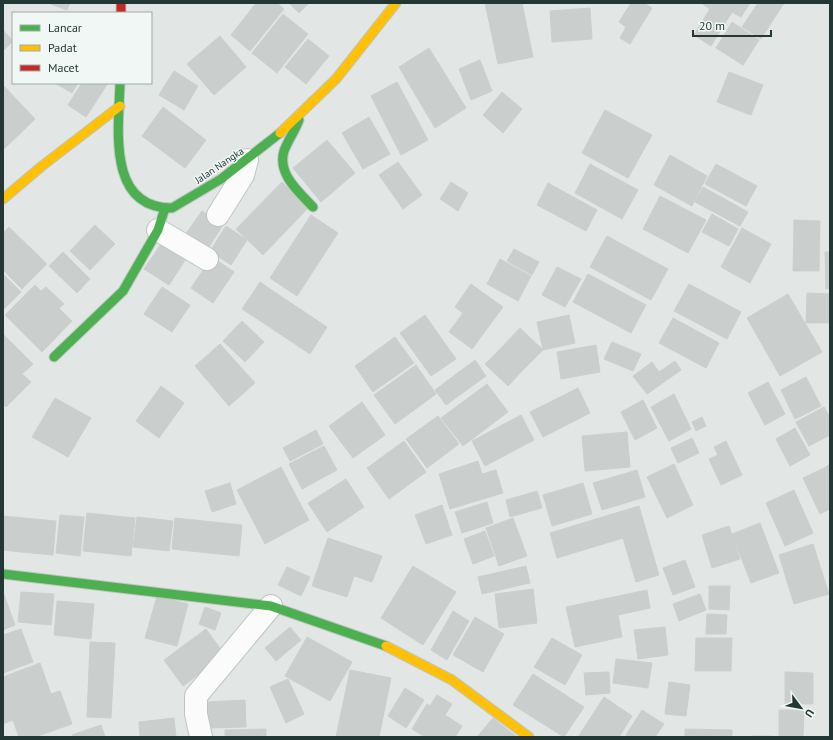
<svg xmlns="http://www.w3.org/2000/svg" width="833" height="740" font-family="'PT Sans',sans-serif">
<rect width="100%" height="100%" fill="#e2e7e5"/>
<path fill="#cacecd" stroke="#cbd0ce" d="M48 3H70L67 10Z
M256 3H277L284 9 250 51 231 35Z
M289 3H309L299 13Z
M485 3H522L533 57 498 64Z
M631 3H644L652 8 630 44 620 38 626 27 619 22Z
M701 3H750L741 17 732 12 711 46 694 35 710 9Z
M758 3H784L761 39 742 27Z
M590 8 592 39 552 42 550 11Z
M283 14 308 34 277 73 252 53Z
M732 22 759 40 743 65 716 48Z
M3 30 13 41 3 51Z
M220 36 246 67 214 95 187 64Z
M308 39 329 56 306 84 285 67Z
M429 48 466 108 435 128 399 67Z
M480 60 492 91 471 100 459 69Z
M174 71 198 86 184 110 159 95Z
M729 72 763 85 751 115 717 102Z
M397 82 428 140 401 155 371 96Z
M55 83H78L72 93Z
M82 83H108L86 117 68 105Z
M3 85 35 119 3 150Z
M502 92 522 109 503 133 483 115Z
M163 107 206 140 185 168 142 136Z
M605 110 652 135 628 178 582 153Z
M369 117 390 154 363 169 342 133Z
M327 140 355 173 321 202 293 168Z
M670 155 707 176 692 206 654 185Z
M398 162 422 195 403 209 379 175Z
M590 164 638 190 622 219 575 193Z
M716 164 757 186 746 206 705 184Z
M282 182 308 208 263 255 236 229Z
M451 182 468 193 458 211 440 199Z
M548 183 597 210 586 231 537 205Z
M703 187 748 212 740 226 695 202Z
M660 196 706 220 688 253 643 229Z
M202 211 223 225 205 253 183 238Z
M712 214 738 229 729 246 702 232Z
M311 215 338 233 297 296 270 278Z
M794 220 820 221 819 271H793Z
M95 225 115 244 90 270 70 251Z
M226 226 247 240 231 265 210 251Z
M9 227 47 264 22 289 3 270V233Z
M742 228 771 244 750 283 721 267Z
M607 236 668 269 651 300 590 267Z
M165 238 189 254 169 285 144 269Z
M514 249 539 262 532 275 507 261Z
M63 252 90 279 77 293 49 266Z
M825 252H830V288L826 289Z
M212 257 234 272 213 303 191 288Z
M500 259 531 276 518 301 487 284Z
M557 267 581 279 565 307 542 295Z
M3 274 21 292 3 310Z
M588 274 646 305 631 333 573 302Z
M260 282 279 295 262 322 242 309Z
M471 284 503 307 472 349 449 332 463 313 455 307Z
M689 284 741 312 727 339 674 311Z
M35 285 41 291 46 287 64 304 59 308 72 321 42 352 5 315Z
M162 287 190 305 172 332 144 314Z
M807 293 830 294V323H806Z
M788 294 822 352 780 376 747 318Z
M279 295 327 327 310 354 262 322Z
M425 315 456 359 431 376 400 333Z
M569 315 575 343 543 350 537 322Z
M673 318 719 343 706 368 659 343Z
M242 321 264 342 245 362 223 341Z
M520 328 543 350 523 370 501 348Z
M3 334 33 364 22 374 31 382 6 407 3 404Z
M395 337 414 363 373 392 355 366Z
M612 342 641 354 633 371 604 359Z
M220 344 255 383 229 406 195 366Z
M596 345 600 372 561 379 557 352Z
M501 348 523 370 508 386 485 364Z
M475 360 486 376 446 405 435 390Z
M675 361 681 370 647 394 633 376 652 362 659 372Z
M416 365 436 394 395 424 374 395Z
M806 377 821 406 795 419 781 390Z
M768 382 785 414 765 425 748 393Z
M487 384 508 412 463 446 441 418Z
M161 386 184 403 159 438 136 421Z
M578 388 590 413 543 437 530 412Z
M674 394 691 429 669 441 651 407Z
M55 398 91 418 68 457 32 437Z
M643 400 657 428 635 440 621 412Z
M362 402 385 435 353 458 329 426Z
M824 407 830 417V435L809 446 796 422Z
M521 415 534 440 485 466 472 441Z
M438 416 459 444 427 468 406 439Z
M702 417 706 426 696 431 692 422Z
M795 428 810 455 790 466 776 439Z
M316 430 323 444 290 461 283 448Z
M627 432 630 467 585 471 582 436Z
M692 438 699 453 678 463 671 448Z
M404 441 426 472 389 499 367 468Z
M726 441 742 475 721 485 709 459 718 455 714 447Z
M324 446 337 470 302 489 289 464Z
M478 461 482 474 496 470 503 493 450 509 439 474Z
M674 464 693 505 667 518 647 477Z
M830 464V480L824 468Z
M281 467 295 494 251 517 237 490Z
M824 468 830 480V509L820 514 803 478Z
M637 470 645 497 602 510 593 483Z
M346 479 364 507 327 532 308 503Z
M230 483 236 504 212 512 205 491Z
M583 483 592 514 552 526 543 495Z
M794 490 813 533 785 546 766 503Z
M537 491 542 508 510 517 506 500Z
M295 494 309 520 265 544 251 517Z
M487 502 493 523 462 533 455 512Z
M442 505 452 535 426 544 415 515Z
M639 506 659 575 636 582 623 538 557 558 550 533Z
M87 513 135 518 131 556 83 551Z
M60 515 84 517 80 556 56 553Z
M3 516 14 517 11 551 3 550Z
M14 517 56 521 53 555 11 551Z
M137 517 173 521 169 551 133 547Z
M175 518 204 521 200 552 172 549Z
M513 518 527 556 499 566 486 528Z
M204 521 242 525 239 556 200 552Z
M760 523 779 573 751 583 732 534Z
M729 526 740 559 712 568 702 535Z
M485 531 494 556 473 564 464 539Z
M328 538 382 556 372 582 354 576 347 597 312 586Z
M813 544 829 594 794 604 779 555Z
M685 560 695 587 673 595 663 568Z
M413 566 456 592 423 645 381 618Z
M526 566 530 583 482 594 478 577Z
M287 567 310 577 301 596 278 585Z
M709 586H730L729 610 709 609Z
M533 589 537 623 499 628 495 594Z
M647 590 650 608 618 615 622 637 575 647 566 607Z
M3 592 15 625 3 630Z
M21 592 54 594 51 625 18 622Z
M700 594 706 610 679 621 673 604Z
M157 596 188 604 177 646 145 638Z
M57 601 94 604 91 639 54 635Z
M205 607 221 613 215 630 199 624Z
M453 611 469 621 447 660 431 650Z
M707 614 727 615 726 634H706Z
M475 617 504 634 483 672 453 655Z
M290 627 301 640 276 661 265 648Z
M665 627 668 655 638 659 634 630Z
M21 629 33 662 3 673V635Z
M206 629 225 655 183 686 164 660Z
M307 637 352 662 330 701 285 676Z
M552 638 582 655 565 685 534 667Z
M696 638H732L731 671H695Z
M90 642 115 643 111 718 87 717Z
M616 659 652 663 648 688 613 683Z
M40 663 51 694 60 691 72 724 35 737H19L13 720 3 724V699L4 698 3 677Z
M350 670 391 678 379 737H336Z
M609 672 610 693 586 695 584 673Z
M785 672 813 673V704H785Z
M533 674 584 707 564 737 513 705Z
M288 679 304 714 286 723 270 687Z
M669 682 690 685 686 716 665 714Z
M405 688 424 700 406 728 388 716Z
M437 695 452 704 445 715 462 726 455 737H425L412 729 427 704 430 706Z
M604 697 632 716 619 737H578Z
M245 700 246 727 208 728 207 702Z
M642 710 664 724 655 737H629L626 735Z
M779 710H804L803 737H779Z
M174 718 176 737H140L139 722Z
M493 718 517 737H477Z
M101 725 105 737H73L72 735Z
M266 729V737H225V730Z
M685 729 732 730V737H685Z
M752 736H771V737H752Z"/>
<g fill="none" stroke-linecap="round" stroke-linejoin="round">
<g stroke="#bfc4c2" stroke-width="24">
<path id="street" d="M218 215 243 175 247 160
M158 230 207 259
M201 737 196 714V696L271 606"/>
</g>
<g stroke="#bfc5c3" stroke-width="11">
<path id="fast" d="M120 83C119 127 106 208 172 208L221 179 280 133
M299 120C295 131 288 140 284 151 277 174 299 192 313 207
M54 357 123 291 158 230 165 208
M3 574 271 606 386 646"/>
</g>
<g stroke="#bfc5c3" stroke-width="11">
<path id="slow" d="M280 133 336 79 396 3
M3 199 42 166 120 106
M386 646 452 680 529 737"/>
</g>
<g stroke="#bfc5c3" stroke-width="11">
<path id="jam" d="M121 3V13"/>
</g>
<use href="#street" stroke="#fbfbfb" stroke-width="22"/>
<use href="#fast" stroke="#4caf50" stroke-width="9"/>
<use href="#slow" stroke="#ffc107" stroke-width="9"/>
<use href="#jam" stroke="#c62828" stroke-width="9"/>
</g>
<g text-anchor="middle" stroke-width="3" stroke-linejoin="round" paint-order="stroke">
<g font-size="10" fill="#233834" stroke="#f0f7f4">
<text transform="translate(219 165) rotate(-34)" y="4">Jalan Nangka</text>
</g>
</g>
<rect width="833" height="740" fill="none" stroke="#233834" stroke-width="8"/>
<rect x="12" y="12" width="140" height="72" fill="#f0f7f4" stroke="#9eaba7"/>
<rect x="20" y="25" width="20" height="6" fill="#4caf50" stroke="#9eaba7"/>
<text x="48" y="32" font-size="12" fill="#233834">Lancar</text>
<rect x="20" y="45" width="20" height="6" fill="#ffc107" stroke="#9eaba7"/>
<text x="48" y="52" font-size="12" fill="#233834">Padat</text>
<rect x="20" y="65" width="20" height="6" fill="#c62828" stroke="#9eaba7"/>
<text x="48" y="72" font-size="12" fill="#233834">Macet</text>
<g transform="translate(801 708) rotate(122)" stroke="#f0f7f4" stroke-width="3" paint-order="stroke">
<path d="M0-3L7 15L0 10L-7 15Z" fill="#233834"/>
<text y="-6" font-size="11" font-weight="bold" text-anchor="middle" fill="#233834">U</text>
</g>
<path d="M693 30v6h78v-6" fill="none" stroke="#233834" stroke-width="2"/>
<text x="699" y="30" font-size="12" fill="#233834" stroke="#f0f7f4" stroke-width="3" paint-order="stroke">20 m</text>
</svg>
